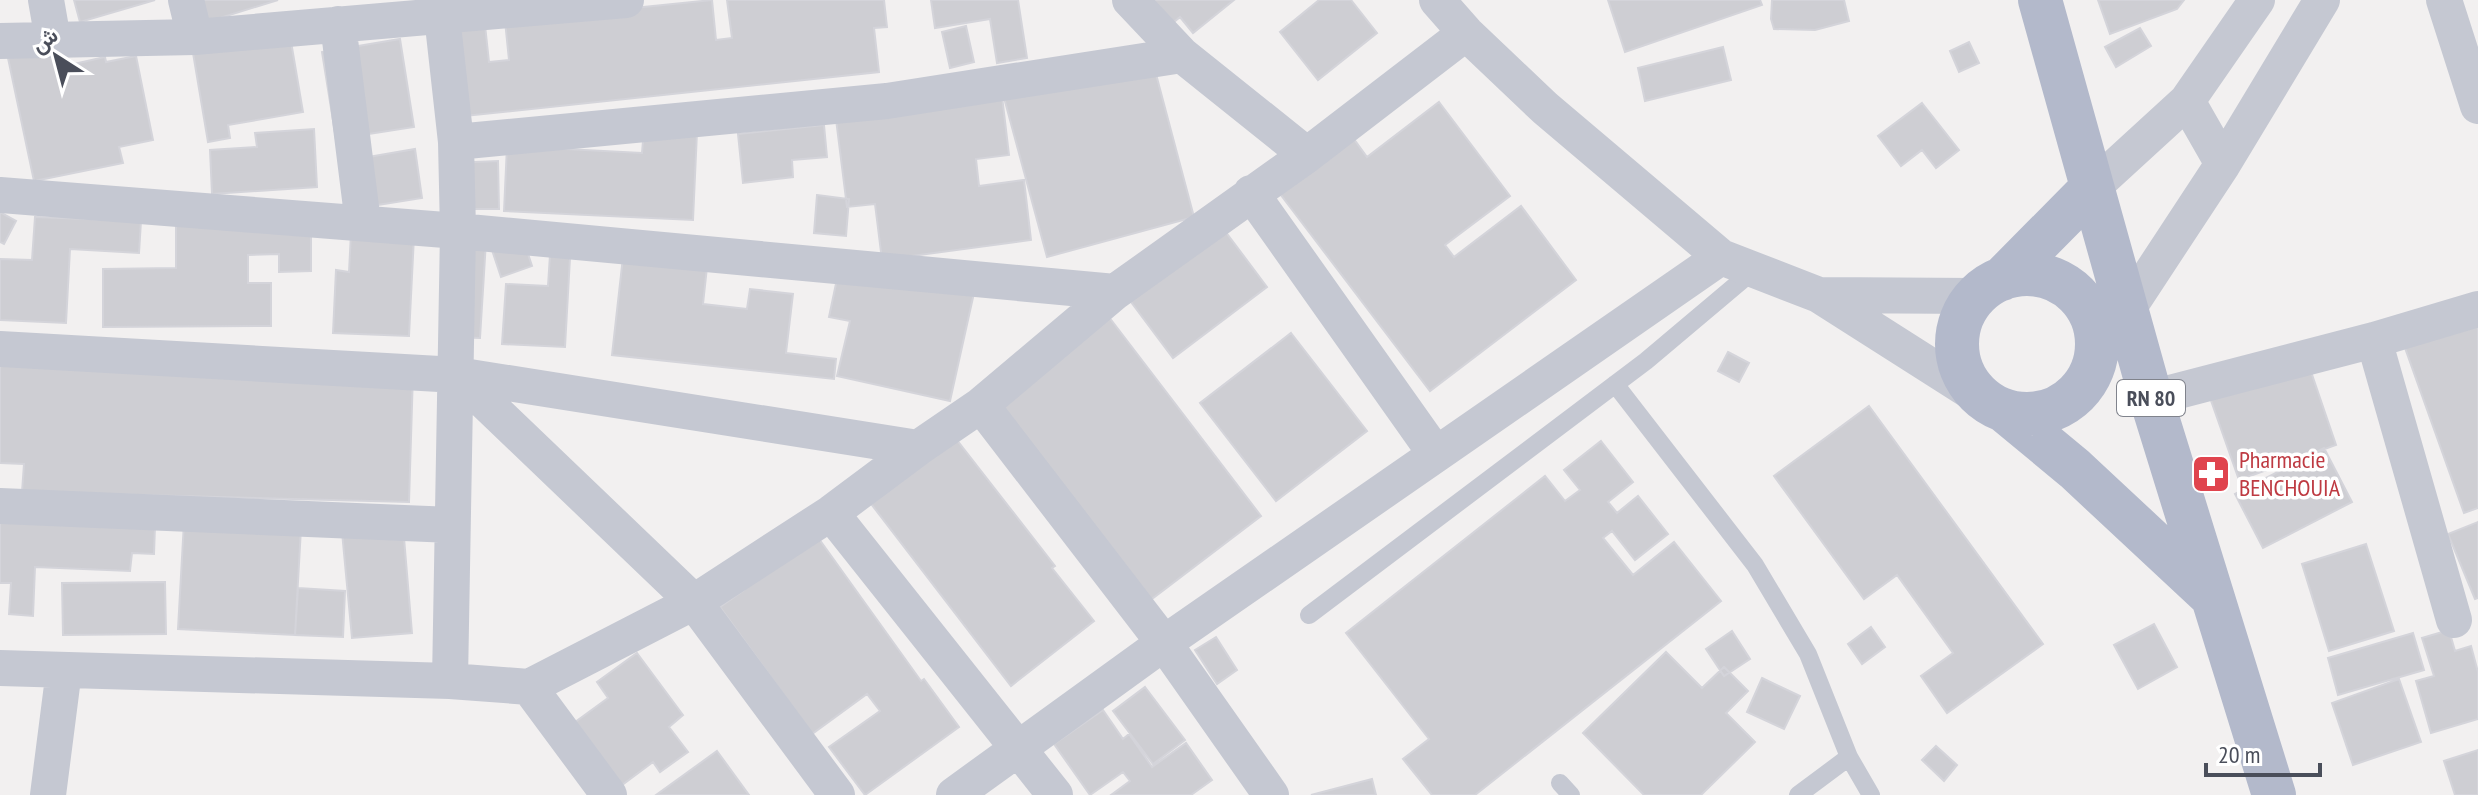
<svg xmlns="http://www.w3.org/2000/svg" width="2478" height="795" font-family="'PT Sans Narrow',Vazirmatn,sans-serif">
<rect width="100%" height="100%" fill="#f2f0f0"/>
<path fill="#ceced3" stroke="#d4d4da" stroke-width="2" d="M74 0H155L80 22Z
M200 0H278L207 22Z
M712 0 716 40 732 38 727 0H884L887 27 874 28 879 72 446 118 437 30 485 25 489 62 509 60 505 21Z
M931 0H1018L1027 58 997 63 990 19 935 28Z
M1147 0H1234L1193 33 1180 17 1168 27Z
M1319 0H1351L1377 33 1318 80 1280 32Z
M1608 0H1760L1762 5 1625 52Z
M1772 0H1844L1849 21 1815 30 1774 29 1771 19Z
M2098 0H2184L2177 9 2110 34Z
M288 24 303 112 228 125 230 138 208 142 191 41Z
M966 26 974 62 950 68 942 32Z
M2140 28 2151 46 2116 67 2105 47Z
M400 39 414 127 336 139 322 52Z
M1969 42 1979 63 1959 72 1950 51Z
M61 47 65 66 105 57 106 62 136 56 153 140 119 147 123 163 34 181 8 58Z
M1723 47 1731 80 1645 101 1638 68Z
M1152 59 1194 217 1047 257 1003 94Z
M1002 96 1009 155 976 159 979 186 1024 180 1031 240 882 260 875 204 847 207 836 119Z
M1439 102 1510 196 1445 245 1454 257 1521 206 1576 280 1430 391 1274 186 1348 131 1367 157Z
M1922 103 1959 150 1936 168 1922 150 1901 166 1878 136Z
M824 125 827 157 792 160 793 177 743 183 738 134Z
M314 129 317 187 212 194 210 150 257 147 255 133Z
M644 129 697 132 693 220 504 211 507 146 642 153Z
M415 149 422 198 346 210 339 162Z
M498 161 499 209H452L451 163Z
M817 195 849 199 846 236 814 233Z
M0 212 16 221 4 244 0 242Z
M35 217 141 221 139 253 70 249 66 323 0 320V259L32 260Z
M311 221V271L279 272V254L248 255V283H271V326L103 327V269L176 268V222Z
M1222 227 1267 287 1173 358 1128 298Z
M351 233 414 236 409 336 333 333 336 270 349 272Z
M456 239 486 241 480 338 449 337Z
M523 239 532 266 501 277 492 250Z
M551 239 571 240 565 347 502 344 506 284 548 286Z
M624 248 708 258 703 304 747 309 750 289 793 294 786 353 836 359 834 379 612 355Z
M842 255 976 284 950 401 837 376 850 321 829 317Z
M1099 304 1261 516 1140 608 978 396Z
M2478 318V508L2464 513 2404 345Z
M1291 333 1367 431 1276 501 1200 403Z
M1728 352 1749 363 1739 382 1718 371Z
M2305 354 2336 445 2239 480 2207 389Z
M0 364 413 373 409 502 22 492 24 464 0 463Z
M1869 406 2043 644 1947 713 1921 676 1953 653 1897 575 1864 599 1774 476Z
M939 417 1055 566 1052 568 1094 621 1011 686 855 483Z
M1601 441 1633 482 1608 502 1617 513 1638 496 1668 534 1635 560 1612 531 1603 538 1633 575 1674 542 1721 601 1475 795H1432L1403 759 1429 739 1346 633 1545 476 1565 501 1580 490 1564 470Z
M2324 448 2352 502 2263 548 2235 494Z
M804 518 921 681 924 679 959 727 865 795 829 747 880 711 867 694 812 734 720 607 744 590Z
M0 519 155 526 154 554 132 553 130 571 35 567 33 616 9 614 11 583H0Z
M184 522 301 528 295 635 178 629Z
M2478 522V598L2475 599 2448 534Z
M403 526 412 633 352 638 342 532Z
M2366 544 2394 631 2329 651 2302 564Z
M165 582 166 634 63 635 62 583Z
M298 588 345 591 343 637 295 635Z
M2154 624 2177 667 2138 689 2114 645Z
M1871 627 1885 647 1862 664 1848 644Z
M2449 630 2455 651 2471 646 2478 672V719L2431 733 2416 681 2434 676 2422 638Z
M1732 631 1750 659 1724 676 1706 649Z
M2413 633 2424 670 2338 695 2328 658Z
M1216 637 1237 670 1217 684 1195 650Z
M1666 652 1702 688 1724 667 1748 691 1726 713 1755 742 1701 795H1644L1583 733Z
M637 653 683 715 669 727 688 752 660 772 653 762 614 791 567 728 608 698 597 682Z
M1762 678 1800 696 1784 729 1747 712Z
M2399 679 2421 742 2353 765 2332 703Z
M1145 687 1185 740 1153 764 1113 711Z
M1103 710 1123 739 1129 734 1152 767 1186 743 1212 780 1191 795H1111L1130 781 1123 772 1090 795 1054 744Z
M1936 746 1957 765 1944 781 1922 760Z
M2478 750V795H2455L2444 761Z
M717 751 749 795H656Z
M1372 779 1376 795H1311Z"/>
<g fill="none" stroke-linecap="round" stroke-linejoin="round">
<path stroke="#c5c8d2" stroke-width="18" d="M1615 384 1755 565 1808 654 1849 757 1871 795
M1309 615 1646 361 1754 270
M1560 783 1571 795
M1798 795 1849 757"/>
<path stroke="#c5c8d2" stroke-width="36" d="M46 0 53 40
M186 0 195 37
M438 0 442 16 456 142 458 231 450 681
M1130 0 1182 55 1307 155
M1437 0 1466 33 1545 108 1721 257 1819 295 1984 400
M2444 0 2478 106
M338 24 363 223
M0 41 195 37 626 0
M2187 101 2223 164
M456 142 887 101 1182 55
M2092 188 2187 101 2257 0
M1251 193 1435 453
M0 195 458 231 1115 292
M1819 295 1976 296
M2127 310 2223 164 2322 0
M2374 340 2454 620
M0 349 457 375 918 448
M457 375 694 602 837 795
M2151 398 2374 340 2478 309
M981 405 1164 643 1271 795
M0 506 452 525
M831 513 1055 795
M0 668 450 681 529 687 609 795
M529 687 694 602 831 513 918 448 981 405 1115 292 1307 155 1466 33
M48 795 64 670
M954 795 1164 643 1721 257"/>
<path stroke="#b3b9cb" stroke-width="44" d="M2040 0 2151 398 2274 795
M1957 344a70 70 0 1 1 140 0a70 70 0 1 1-140 0Z
M2002 279 2092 188
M2005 411 2075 469 2209 594"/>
</g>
<defs>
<g id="pharmacy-square" transform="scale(2)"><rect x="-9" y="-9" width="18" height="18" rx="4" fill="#e0444e" stroke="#fff"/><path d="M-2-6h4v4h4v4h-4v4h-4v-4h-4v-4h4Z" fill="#fff"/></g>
</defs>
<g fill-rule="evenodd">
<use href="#pharmacy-square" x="2211" y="474"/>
</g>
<g text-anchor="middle" stroke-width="7" stroke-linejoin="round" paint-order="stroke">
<rect fill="#fff" stroke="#80838c" stroke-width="2" x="2117" y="380" width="68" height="36" rx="6"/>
<g font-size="22" font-weight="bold" fill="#4a4e5a">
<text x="2151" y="406">RN 80</text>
</g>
<g font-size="24" fill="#be3a42" stroke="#fff" text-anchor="start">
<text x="2239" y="468">Pharmacie<tspan x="2239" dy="28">BENCHOUIA</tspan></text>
</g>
</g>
<g transform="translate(56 56) rotate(324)" stroke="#ffffff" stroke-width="6" paint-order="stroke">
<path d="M0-6L14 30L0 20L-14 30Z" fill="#4a4e5a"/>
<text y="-12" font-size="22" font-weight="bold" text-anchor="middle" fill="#4a4e5a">ش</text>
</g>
<path d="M2206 763v12h114v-12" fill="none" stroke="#4a4e5a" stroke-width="4"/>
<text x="2218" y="763" font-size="24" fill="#4a4e5a" stroke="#ffffff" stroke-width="6" paint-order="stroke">20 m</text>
</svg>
